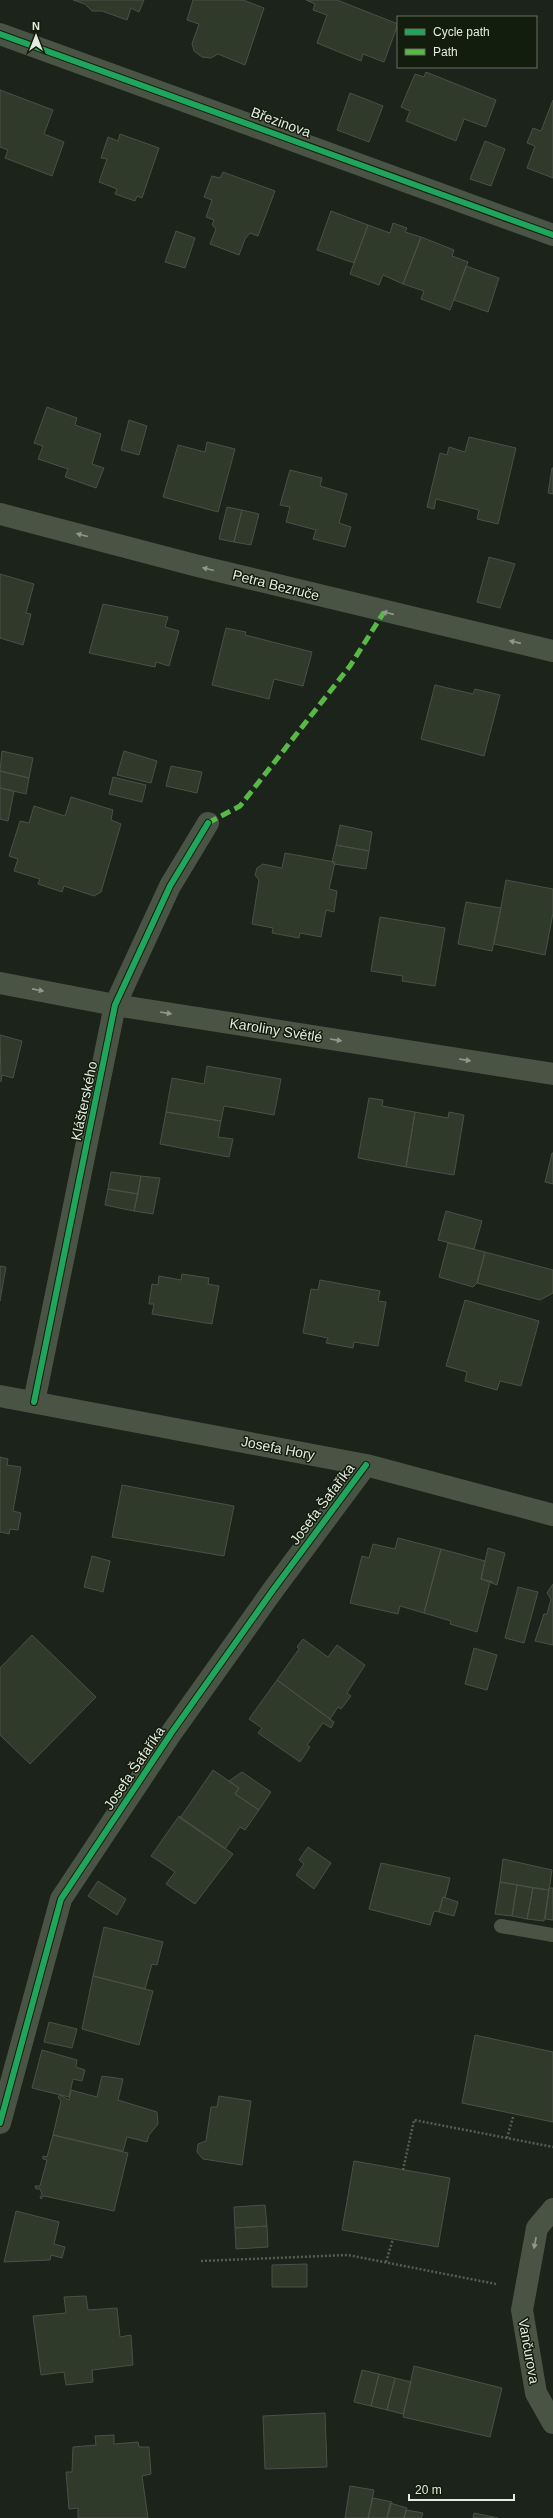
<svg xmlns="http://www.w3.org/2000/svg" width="553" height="2518" font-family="Arial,sans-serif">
<rect width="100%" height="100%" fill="#1c231a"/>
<path fill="#303a2b" stroke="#4a5048" d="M73 0H144L139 12 131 8 127 20 102 11H92L85 4Z
M193 0H243L264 8 245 65 218 54 211 58 202 57 194 51 192 44 199 24 187 20Z
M306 0H337L398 24 384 62 363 54 361 61 317 43 327 15 313 10 315 4Z
M426 72 496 100 486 127 464 119 456 141 406 121 410 111 401 107 415 74 424 77Z
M0 90 53 110 44 134 64 142 52 176 5 158 8 150 0 147Z
M350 93 383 106 369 142 337 130Z
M553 100V178L527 168 535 146 527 143 533 128 541 131Z
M120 134 159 148 142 198 137 196 135 201 115 194 117 189 99 182 107 159 101 158 108 137 118 141Z
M485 141 505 149 491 186 470 179Z
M223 172 275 191 258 236 250 233 245 239 239 255 210 244 216 229 212 225 214 220 206 217 212 200 204 197 212 176 220 178Z
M331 211 368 225 354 263 317 250Z
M393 223 407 228 405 232 421 237 403 284 383 275 379 285 350 274 368 225 390 233Z
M176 231 195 238 185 268 165 262Z
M421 237 454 250 452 256 468 262 450 310 421 299 424 291 403 284Z
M466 266 499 278 488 312 454 300Z
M47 407 77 418 75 425 101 434 92 464 104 468 96 488 65 477 68 469 38 459 43 446 34 443Z
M129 420 147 426 139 455 121 450Z
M469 437 516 448 498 524 477 519 479 510 436 499 434 509 427 507 440 453 447 455 449 447 465 452Z
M207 442 235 449 218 512 163 497 178 445 205 452Z
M552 468H553V494L548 493Z
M290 470 322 478 320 486 347 494 339 523 351 527 345 547 313 539 316 530 286 522 290 507 280 505Z
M227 507 242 510 234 542 219 539Z
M242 510 259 514 251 545 234 542Z
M489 557 515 564 500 608 477 602Z
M0 574 34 584 26 613 31 614 23 645 0 638Z
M103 604 168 617 165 627 179 631 169 666 156 662 155 667 89 653Z
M226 628 246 632 245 635 312 652 303 686 274 679 269 699 212 685Z
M435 685 473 694 475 689 500 695 484 756 421 739Z
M2 751 33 758 29 778 0 771Z
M124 751 157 761 151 783 117 775Z
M171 766 202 772 197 793 166 786Z
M0 771 29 778 26 794 0 788Z
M113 777 146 785 142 802 109 794Z
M0 788 14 791 8 821 0 819Z
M71 797 113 810 111 820 121 824 101 892 94 896 64 886 62 892 38 884 40 879 14 871 18 859 9 856 20 821 29 823 34 806 65 816Z
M340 825 372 832 369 851 336 845Z
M336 845 369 851 366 869 334 864 332 862Z
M285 853 335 862 329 889 337 891 334 912 326 910 321 937 300 933 299 938 272 933 273 928 252 924 259 880 255 875 257 868 263 864 282 868Z
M506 880 553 889V913L545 955 494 944Z
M466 902 501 908 492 951 458 944Z
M380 917 445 928 435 986 402 981 403 976 371 971Z
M0 1035 22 1041 13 1078 2 1075 1 1082Z
M207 1066 281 1079 274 1115 224 1106 221 1121 166 1112 172 1078 204 1084Z
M369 1098 383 1100 382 1106 415 1112 406 1167 358 1158Z
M166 1112 221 1121 218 1137 233 1139 229 1157 160 1144Z
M415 1112 448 1118 449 1112 464 1115 454 1175 406 1167Z
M552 1153H553V1184L545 1182Z
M111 1172 141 1176 138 1194 108 1189Z
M141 1176 160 1178 153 1214 134 1211Z
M108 1189 138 1194 134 1211 105 1205Z
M446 1211 482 1221 474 1249 438 1240Z
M448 1243 485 1252 477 1283 473 1287 439 1277Z
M485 1252 553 1270V1293L540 1300 477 1283Z
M0 1266 6 1267 0 1301Z
M182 1274 209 1278 208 1284 219 1286 212 1324 152 1314 154 1304H149L152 1284 158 1285 159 1276 181 1280Z
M320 1280 380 1291 378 1301 386 1302 378 1346 354 1342 353 1348 326 1343 328 1338 303 1333 311 1289 318 1290Z
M465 1300 539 1321 521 1386 500 1381 497 1390 465 1381 467 1372 446 1366Z
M0 1457 8 1459 7 1465 21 1467 13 1511 21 1513 18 1530 10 1529 9 1534 0 1532Z
M122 1485 234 1506 224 1556 112 1537Z
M398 1538 441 1549 424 1613 400 1606 398 1614 350 1603 362 1556 369 1558 373 1544 395 1549Z
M488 1548 505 1553 497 1585 481 1579Z
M441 1549 485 1561 481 1579 493 1582H490L477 1632 450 1624 451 1621 424 1613Z
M92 1556 110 1561 103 1592 84 1587Z
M553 1584V1645L535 1641 544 1614H547L551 1599 547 1593Z
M518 1587 538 1592 524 1643 505 1638Z
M32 1635 96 1697 30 1764 0 1735V1668Z
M303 1639 328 1657 337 1645 365 1665 347 1693 351 1696 341 1709 338 1707 330 1719 277 1680 299 1649 297 1647Z
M474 1648 497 1655 487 1690 465 1684Z
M277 1680 334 1722 331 1728 323 1723 307 1745 310 1747 300 1762 258 1733 262 1728 249 1719Z
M213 1770 239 1788 235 1794 259 1810 245 1830 240 1827 225 1849 180 1818Z
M242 1772 271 1792 259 1810 235 1794 239 1788 229 1781Z
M179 1816 233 1854 195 1904 166 1884 175 1872 151 1856Z
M308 1847 331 1863 314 1889 296 1875 304 1864 299 1860Z
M503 1859 552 1870 549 1890 500 1882Z
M381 1863 450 1878 445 1898 443 1897 439 1912 434 1911 430 1925 369 1909Z
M98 1881 126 1899 117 1915 88 1896Z
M500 1882 517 1885 512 1916 495 1914Z
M517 1885 533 1888 527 1919 512 1916Z
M533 1888 549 1890 544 1921 527 1919Z
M549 1888H553V1920L545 1919Z
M443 1897 458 1902 454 1916 439 1912Z
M104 1927 163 1942 157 1965 152 1964 145 1989 93 1976Z
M93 1976 153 1991 139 2045 82 2029Z
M49 2022 77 2029 72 2048 44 2042Z
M475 2035 553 2052V2122L462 2103Z
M42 2050 77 2060 76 2067 85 2070 82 2081 73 2079 69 2097 32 2088Z
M102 2076 123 2079 118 2100 157 2112 158 2124 149 2135 147 2142 127 2137 123 2151 53 2135 61 2101 58 2097 60 2095 69 2100 71 2090 97 2097Z
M219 2096 251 2101 242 2165 203 2159 197 2152 198 2144 206 2141 211 2107H217Z
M53 2135 128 2153 114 2211 44 2196 41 2199 40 2197 42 2194 40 2189H36L35 2186H40L47 2160 43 2159V2156L47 2157Z
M354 2161 450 2178 438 2247 342 2230Z
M265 2205 267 2226 235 2228 234 2207Z
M16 2211 59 2222 54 2244 65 2247 62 2258 51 2255 50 2260 4 2262Z
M267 2226 268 2247 236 2249 235 2228Z
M307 2264V2287H272V2265Z
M86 2296 88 2310 117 2308 120 2337 131 2335 133 2365 92 2370 93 2382 66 2385 64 2372 41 2375 33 2316 66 2313 64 2297Z
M414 2366 502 2388 490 2437 403 2417Z
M362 2370 379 2374 371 2406 354 2402Z
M379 2374 395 2378 387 2410 371 2406Z
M395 2378 411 2382 403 2414 387 2410Z
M325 2413 327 2467 265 2469 263 2416Z
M114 2435V2444L138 2442 139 2447H149L151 2474 142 2476 148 2518H78V2508L69 2509 66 2472H72L73 2447 96 2445 95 2436Z
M350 2486 374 2490 368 2518H345Z
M373 2498 392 2502 387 2518H368Z
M390 2503 407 2508 404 2518H387Z
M406 2510 423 2513 422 2516 421 2518H404Z
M474 2513 498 2518H473Z"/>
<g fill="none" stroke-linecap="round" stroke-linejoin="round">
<path stroke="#555e51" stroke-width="2.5" stroke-dasharray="2 2" stroke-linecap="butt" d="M507 2138 513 2117
M403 2170 414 2120 553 2147
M201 2261 348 2255 496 2284
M386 2262 393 2239"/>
<path stroke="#4a5445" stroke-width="14" d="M501 1926 553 1935"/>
<path stroke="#4a5445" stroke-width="22" d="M0 34 553 235
M0 514 198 566 553 651
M0 983 115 1005 553 1074
M0 1396 366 1465 553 1515
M34 1402 115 1005 170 886 208 823
M0 2123 61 1899 172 1732 273 1590 366 1465
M553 2209 537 2228 522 2310 536 2393 553 2423"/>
<path stroke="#58b947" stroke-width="5" stroke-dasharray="10 5" stroke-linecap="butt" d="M208 823 240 806 350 666 384 612"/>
<g stroke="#121d0d" stroke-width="8">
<path id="cycleway" d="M0 34 553 235
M34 1402 115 1005 170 886 208 823
M0 2123 61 1899 172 1732 273 1590 366 1465"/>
</g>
<use href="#cycleway" stroke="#20a55d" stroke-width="6"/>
</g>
<defs><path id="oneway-solid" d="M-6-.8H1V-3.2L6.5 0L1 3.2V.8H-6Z"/></defs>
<g fill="#8f988b">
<use href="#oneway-solid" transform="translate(82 535) rotate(-165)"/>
<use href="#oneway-solid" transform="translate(208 569) rotate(-166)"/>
<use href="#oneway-solid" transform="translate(388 613) rotate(-167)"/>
<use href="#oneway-solid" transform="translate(515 642) rotate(-167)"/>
<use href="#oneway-solid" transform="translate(38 990) rotate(11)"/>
<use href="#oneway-solid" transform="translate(166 1013) rotate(9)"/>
<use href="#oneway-solid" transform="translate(336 1040) rotate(9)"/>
<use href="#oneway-solid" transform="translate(465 1060) rotate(9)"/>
<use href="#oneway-solid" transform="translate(535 2243) rotate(101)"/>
</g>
<g text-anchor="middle" stroke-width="3" stroke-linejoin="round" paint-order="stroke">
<g font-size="14" fill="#e4ece1" stroke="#121d0d">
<text transform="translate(281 122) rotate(20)" y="5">Březinova</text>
<text transform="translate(276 585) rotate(14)" y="5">Petra Bezruče</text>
<text transform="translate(276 1030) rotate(9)" y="5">Karoliny Světlé</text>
<text transform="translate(84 1101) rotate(-78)" y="5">Klášterského</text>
<text transform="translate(278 1448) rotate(11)" y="5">Josefa Hory</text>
<text transform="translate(322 1504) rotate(-53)" y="5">Josefa Šafaříka</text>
<text transform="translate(134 1768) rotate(-56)" y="5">Josefa Šafaříka</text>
<text transform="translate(529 2351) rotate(80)" y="5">Vančurova</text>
</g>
</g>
<rect x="397" y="16" width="140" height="52" fill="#121d0d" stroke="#667062"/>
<rect x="405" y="29" width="20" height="6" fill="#20a55d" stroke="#667062"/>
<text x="433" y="36" font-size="12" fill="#e4ece1">Cycle path</text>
<rect x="405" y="49" width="20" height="6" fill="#58b947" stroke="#667062"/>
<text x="433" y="56" font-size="12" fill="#e4ece1">Path</text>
<g transform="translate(36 36)" stroke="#121d0d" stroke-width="3" paint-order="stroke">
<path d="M0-3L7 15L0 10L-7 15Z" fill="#e4ece1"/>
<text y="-6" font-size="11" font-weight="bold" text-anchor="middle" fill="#e4ece1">N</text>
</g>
<path d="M409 2494v6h105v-6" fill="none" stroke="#e4ece1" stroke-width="2"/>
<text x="415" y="2494" font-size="12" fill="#e4ece1" stroke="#121d0d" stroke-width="3" paint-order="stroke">20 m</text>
</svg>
